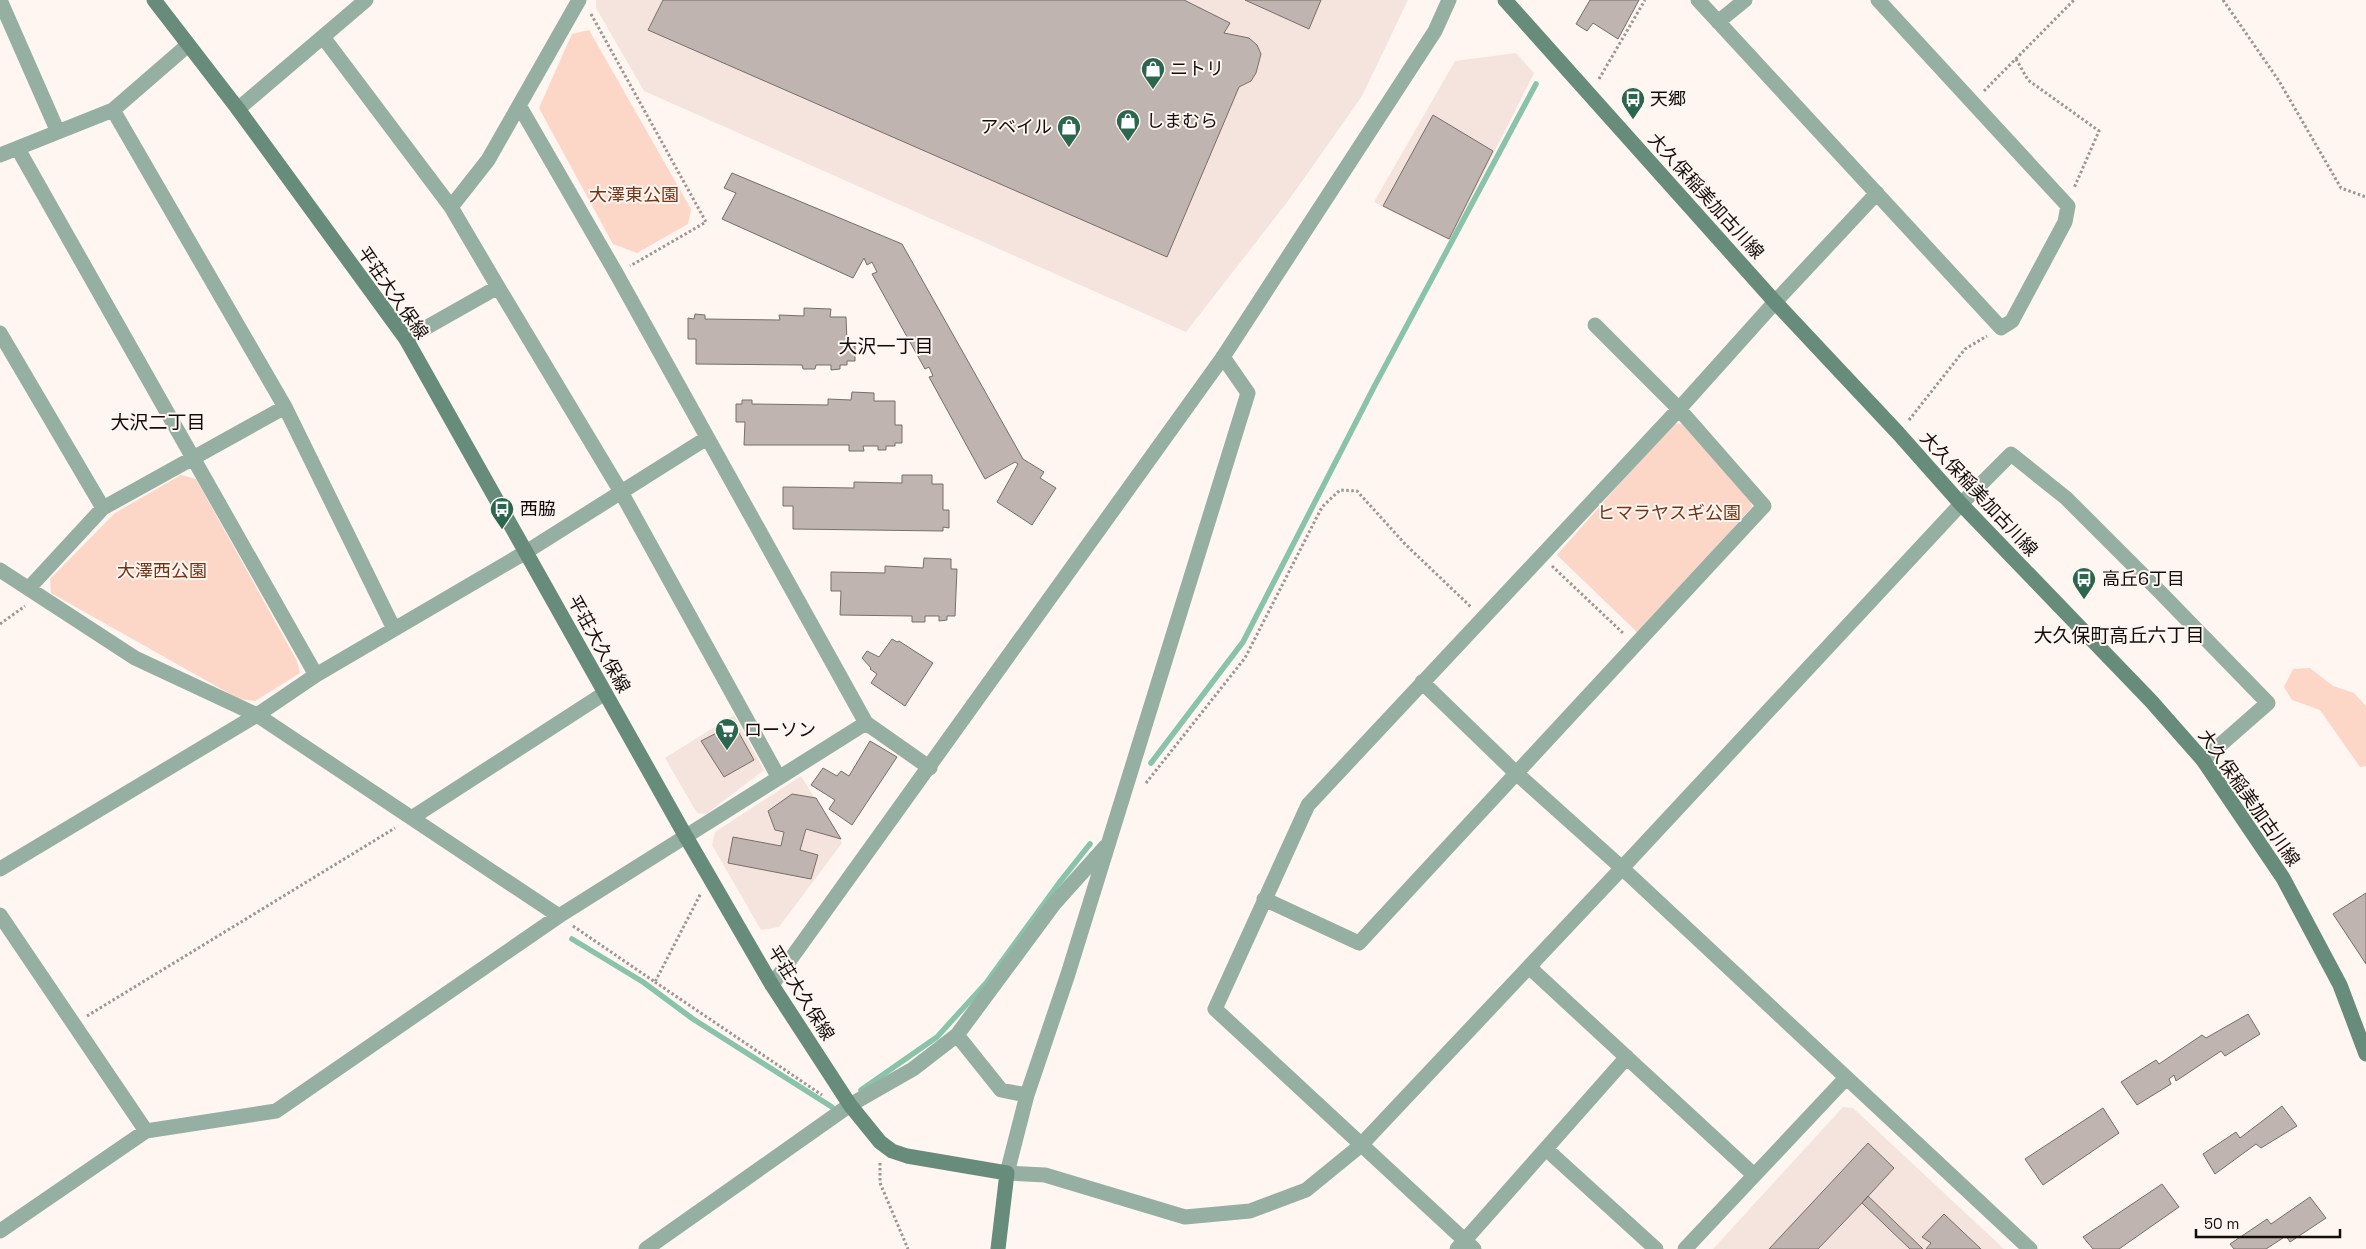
<svg xmlns="http://www.w3.org/2000/svg" width="2366" height="1249" font-family="'Space Grotesk','Noto Sans JP',sans-serif">
<rect width="100%" height="100%" fill="#fff5f1"/>
<path fill="#f4e4dd" d="M596 0H1408L1362 96 1288 201 1186 332 644 91 596 8Z
M1516 53 1534 73 1450 240 1374 202 1455 61Z
M734 715 764 770 706 814 697 813 665 758Z
M801 776 842 843 779 927 761 930 712 845 715 832Z
M1843 1107 1853 1108 2004 1249H1713Z"/>
<path fill="#fcd6c6" d="M589 30 691 209 688 224 637 253 613 244 539 108 572 34Z
M1673 423 1684 424 1750 498 1752 507 1638 633 1557 555Z
M181 475 196 479 297 661 300 673 255 701 239 699 51 593 50 579 115 513Z
M2310 668 2333 686 2354 693 2366 706V766L2360 767 2320 710 2292 700 2284 687 2293 669Z"/>
<g fill="none" stroke-linecap="round" stroke-linejoin="round">
<path stroke="#89c3aa" stroke-width="5.5" d="M1151 763 1243 642 1374 387 1536 84
M572 939 643 982 693 1019 832 1107
M861 1090 937 1037 986 983 1059 883 1090 844"/>
</g>
<path fill="#bfb4af" stroke="#786e69" d="M663 0H1184L1230 23 1224 33 1249 38 1257 45 1261 54 1256 73 1251 81 1239 87 1167 257 648 30Z
M1245 0H1321L1309 29Z
M1590 0H1639L1618 39 1593 23 1587 31 1576 24Z
M1433 115 1493 151 1449 239 1383 206Z
M732 173 902 244 1023 459 1044 472 1040 478 1056 488 1032 525 997 502 1018 464 1015 462 985 479 929 377 933 376 929 367 925 369 872 274 877 272 872 262 867 265 864 258 853 278 722 219 736 193 724 188Z
M804 308 831 309 830 317H846L847 341 855 342V361H847V365H840V369L831 370V365H816L815 369H803L802 365 696 364V339H688V318L694 319 695 314 705 315V319L780 320 779 315 804 316Z
M852 392 874 393V401H895V425H902V443H895V446H886V450H878V446H863L864 451H849V445H744L745 422H736V404H742V400H752V404L828 405V399L851 400Z
M902 475H932V484H943V510H949V528L943 527V531L793 529V506H783V487L854 488V482L902 483Z
M924 558 951 559V569H957L955 616H947V620L939 621V616H925V622H912V616L840 615 841 591H831V572L885 573V566L923 568Z
M892 639 897 642 899 641 933 663 905 706 871 683 877 674 870 669 871 668 862 658 867 651 879 657Z
M734 724 754 760 724 777 701 741Z
M870 741 897 757 852 825 829 809 835 800 811 785 823 768 837 776 841 771 849 776Z
M792 794 816 798 841 839 806 829 800 850 818 855 811 879 728 863 733 837 781 846 784 832 775 830 768 811Z
M2366 893V964L2333 914Z
M2248 1014 2260 1034 2225 1056 2221 1051 2176 1081 2174 1075 2169 1079 2171 1084 2137 1105 2121 1082 2156 1060 2159 1064 2202 1035 2206 1038Z
M2282 1106 2297 1126 2261 1148 2256 1144 2215 1174 2203 1154 2236 1132 2240 1138Z
M2103 1108 2119 1133 2043 1185 2025 1159Z
M1868 1143 1894 1168 1862 1203 1818 1249H1769Z
M2162 1184 2179 1207 2119 1249H2093L2083 1237Z
M1868 1196 1923 1249H1910L1862 1203Z
M2310 1197 2326 1218 2290 1242 2286 1236 2266 1249H2234L2230 1244 2267 1219 2271 1224Z
M1944 1214 1981 1249H1926L1931 1243 1922 1237Z"/>
<g fill="none" stroke-linecap="round" stroke-linejoin="round">
<path stroke="#9d9693" stroke-width="3" stroke-dasharray="2.5 2.5" stroke-linecap="butt" d="M2223 0 2279 81 2341 188 2366 197
M591 14 706 222 630 266
M2016 59 2028 80 2099 131 2074 188
M1599 79 1645 0
M1984 91 2074 0
M1909 420 1965 349 1987 336
M1552 566 1624 634
M0 624 25 606
M1146 783 1245 658 1322 507 1340 490 1357 491 1406 545 1471 607
M573 926 655 982 701 893
M655 982 822 1095
M87 1016 395 828
M880 1163V1183L908 1249"/>
<path stroke="#96afa3" stroke-width="15" d="M0 0 58 132
M1698 0 2001 328 2012 321 2065 222 2068 206 1878 0
M1718 22 1745 0
M323 37 451 207
M520 107 616 273 866 723 930 768
M238 109 366 0
M113 110 285 407 394 629
M18 149 316 675
M0 155 113 110 188 45
M498 287 621 492 779 778
M0 333 103 508
M406 339 498 287 451 207 488 160 579 0
M1961 504 2011 454 2066 498 2160 592 2268 703 2203 760
M0 570 135 658 257 715 559 916
M29 588 103 508 285 407
M1422 682 1516 773 1622 868 2030 1249
M413 817 605 693
M0 869 257 715 316 675 526 552 707 438
M1264 899 1359 943 1764 506 1679 409 1595 325
M0 915 146 1131 276 1111 559 916 866 723
M1529 967 1754 1175
M957 1035 1001 1090 1027 1095
M1546 1149 1656 1249
M1007 1173 1027 1095 1068 974 1248 393 1223 357
M0 1231 146 1131
M646 1249 850 1105 913 1069 957 1035 1054 904 1106 846
M1457 1249 1627 1057
M1474 1249 1215 1009 1308 805 1679 409 1775 302 1877 193
M1685 1249 1846 1078"/>
<path stroke="#96afa3" stroke-width="15" d="M772 985 1223 357 1435 31 1449 0
M1007 1173 1045 1175 1185 1217 1250 1211 1306 1190 1360 1146 1622 868 1961 504"/>
<path stroke="#678c7b" stroke-width="15" d="M154 0 238 109 406 339 685 835 772 985 850 1105 880 1142 892 1151 907 1156 1007 1173 998 1249
M1505 0 1775 302 1898 433 1961 504 2151 701 2203 760 2283 878 2340 985 2366 1054"/>
</g>
<defs>
<g id="shop-pin" transform="scale(1.25)"><path d="M0 17L-7.5 6A9.5 9.5 0 1 1 7.5 6Z" fill="#2b664f" stroke="#fff5f1"/><path d="M-5-2.5h2.3a2.7 3.5 0 0 1 5.4 0H5L5.5 6h-11ZM-1.5-2.5h3a1.5 2.3 0 0 0-3 0Z" fill="#fff"/></g>
<g id="bus-pin" transform="scale(1.25)"><path d="M0 17L-7.5 6A9.5 9.5 0 1 1 7.5 6Z" fill="#2b664f" stroke="#fff5f1"/><path d="M-5-6H5V4H4V6H2V4H-2V6H-4V4H-5ZM-3.5-4V0h7V-4ZM-3.5 1.2v1.5H-2V1.2ZM2 1.2v1.5H3.5V1.2Z" fill="#fff"/></g>
<g id="supermarket-pin" transform="scale(1.25)"><path d="M0 17L-7.5 6A9.5 9.5 0 1 1 7.5 6Z" fill="#2b664f" stroke="#fff5f1"/><path d="M-6-5.5h2.5l.6 2H6L4.5 2H-2.5L-4.4-4H-6ZM-1.5 3.2a1.3 1.3 0 1 0 .1 0ZM3 3.2a1.3 1.3 0 1 0 .1 0Z" fill="#fff"/></g>
</defs>
<g fill-rule="evenodd">
<use href="#shop-pin" x="1153" y="69"/>
<use href="#bus-pin" x="1633" y="99"/>
<use href="#shop-pin" x="1128" y="121"/>
<use href="#shop-pin" x="1069" y="127"/>
<use href="#bus-pin" x="502" y="509"/>
<use href="#bus-pin" x="2084" y="579"/>
<use href="#supermarket-pin" x="727" y="730"/>
</g>
<g text-anchor="middle" stroke-width="4" stroke-linejoin="round" paint-order="stroke">
<g font-size="18" fill="#100d0b" stroke="#fff5f1" text-anchor="start">
<text x="1170" y="75">ニトリ</text>
<text x="1650" y="105">天郷</text>
<text x="1146" y="127">しまむら</text>
<text x="1052" y="133" text-anchor="end">アベイル</text>
<text x="520" y="515">西脇</text>
<text x="2102" y="585">高丘6丁目</text>
<text x="744" y="736">ローソン</text>
</g>
<g font-size="18" fill="#743414" stroke="#fff5f1">
<text x="634" y="201">大澤東公園</text>
<text x="1669" y="519">ヒマラヤスギ公園</text>
<text x="162" y="577">大澤西公園</text>
</g>
<g font-size="18" fill="#100d0b" stroke="#fff5f1">
<text transform="translate(1706 196) rotate(48)" y="6">大久保稲美加古川線</text>
<text transform="translate(393 293) rotate(55)" y="6">平荘大久保線</text>
<text transform="translate(1979 494) rotate(47)" y="6">大久保稲美加古川線</text>
<text transform="translate(599 644) rotate(61)" y="6">平荘大久保線</text>
<text transform="translate(2249 798) rotate(55)" y="6">大久保稲美加古川線</text>
<text transform="translate(801 993) rotate(58)" y="6">平荘大久保線</text>
</g>
<g font-size="19" fill="#100d0b" stroke="#fff5f1">
<text x="886" y="353">大沢一丁目</text>
<text x="158" y="429">大沢二丁目</text>
<text x="2119" y="642">大久保町高丘六丁目</text>
</g>
</g>
<path d="M2196 1229v8h144v-8" fill="none" stroke="#100d0b" stroke-width="2.5"/>
<text x="2204" y="1229" font-size="15" fill="#100d0b" stroke="#fff5f1" stroke-width="4" paint-order="stroke">50 m</text>
</svg>
